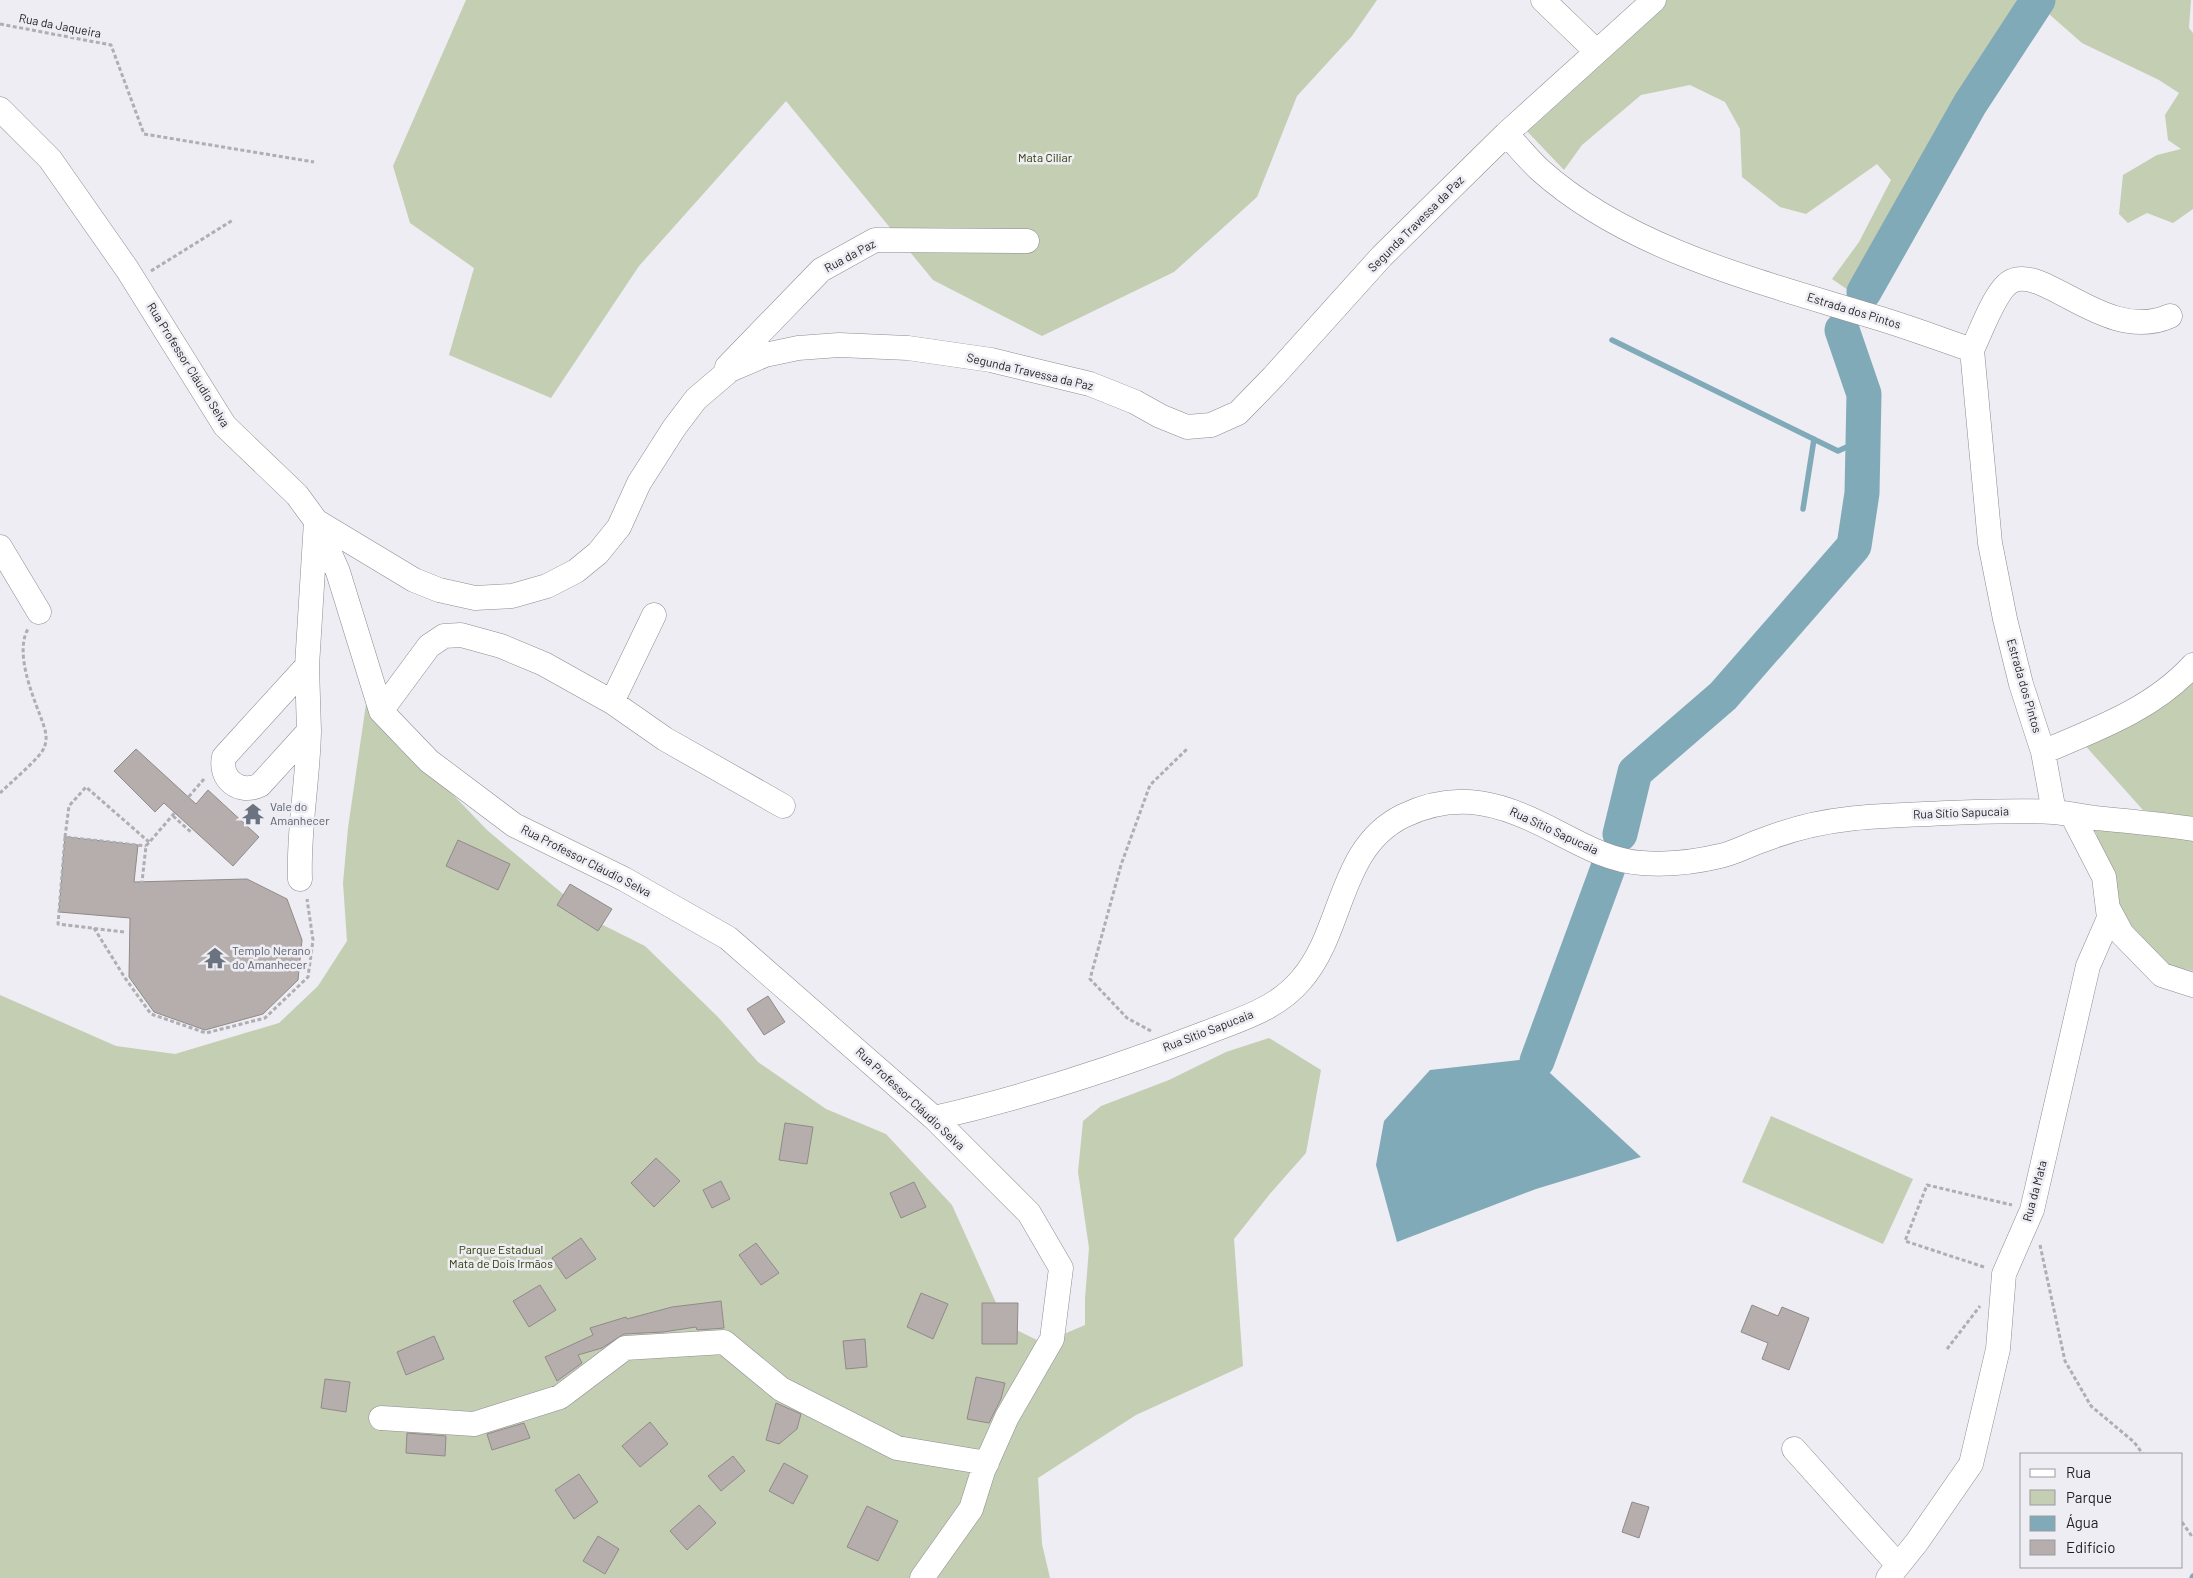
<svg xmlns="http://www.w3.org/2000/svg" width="2193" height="1578" font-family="Barlow,sans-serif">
<rect width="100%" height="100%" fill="#ededf3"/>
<path fill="#c4ceb3" d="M466 0H1377L1352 36 1297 96 1257 197 1174 272 1042 336 933 280 786 101 639 266 551 398 449 355 474 268 410 223 393 166Z
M1667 0H2191L2189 28 2193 33V209L2173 223 2147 213 2128 223 2119 214 2123 175 2157 155 2181 149 2168 140 2165 115 2179 93 2159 80 2082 43 2041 7 1965 125 1866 297 1851 292 1832 279 1859 242 1891 180 1877 164 1806 214 1780 207 1742 177 1740 129 1725 102 1690 85 1641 95 1582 145 1564 170 1525 129Z
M2193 680V818L2143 810 2082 742Z
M366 704 487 830 595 921 645 946 718 1017 758 1062 826 1109 886 1134 952 1205 1006 1325 1043 1343 1085 1325V1299L1089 1248 1078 1172 1083 1121 1101 1106 1169 1080 1226 1052 1269 1038 1321 1070 1306 1153 1269 1195 1234 1239 1243 1366 1136 1415 1038 1478 1042 1544 1050 1578H0V995L116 1046 175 1054 279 1023 318 986 347 941 343 883 348 828Z
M2081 818 2193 831V971L2163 964 2141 941 2112 895 2096 833Z
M1771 1116 1913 1179 1883 1244 1742 1182Z"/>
<path fill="#81aab8" d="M1519 1060 1537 1061 1641 1157 1536 1189 1397 1242 1376 1165 1384 1121 1430 1070Z"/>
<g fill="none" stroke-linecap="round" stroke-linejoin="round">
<path stroke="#81aab8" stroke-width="5.5" d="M1612 340 1838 451 1862 440
M1803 509 1814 439
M2192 1578 2193 1576"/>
<path stroke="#81aab8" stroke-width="35" d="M1864 292 1970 104 2038 0
M1620 834 1635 772 1723 696 1854 546 1862 493 1864 394 1842 330
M1537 1061 1608 868"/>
</g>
<path fill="#b5aeac" stroke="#918a89" d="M136 749 196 804 208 790 259 837 233 866 164 803 155 812 114 771Z
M65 837 138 845 134 882 247 879 287 899 302 940 298 980 263 1014 205 1030 154 1012 129 977 130 918 59 912Z
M458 840 510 864 498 890 446 866Z
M570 884 612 909 598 931 557 905Z
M768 996 785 1022 764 1035 747 1009Z
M785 1123 813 1127 807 1164 779 1160Z
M656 1158 680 1181 654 1207 631 1183Z
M721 1181 730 1199 712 1208 703 1190Z
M914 1182 926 1207 901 1218 890 1193Z
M581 1238 596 1259 566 1279 552 1258Z
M756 1243 779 1273 761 1285 739 1255Z
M540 1285 556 1310 529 1327 513 1301Z
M921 1293 948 1304 933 1339 907 1327Z
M721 1301 724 1328 697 1330 696 1327 663 1332 624 1334 602 1348 578 1355 582 1363 557 1381 545 1357 593 1335 590 1328 626 1317 627 1319 672 1307Z
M982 1303H1018L1017 1344H982Z
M1752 1305 1778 1316 1782 1307 1809 1318 1789 1370 1762 1359 1768 1343 1741 1332Z
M434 1336 444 1359 406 1375 397 1352Z
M865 1339 867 1367 846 1369 843 1341Z
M976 1377 1005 1383 1001 1399 989 1423 967 1419Z
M325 1379 350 1382 346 1412 321 1408Z
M776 1403 801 1414 797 1429 779 1444 766 1440Z
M650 1422 668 1444 640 1467 622 1446Z
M524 1423 530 1438 492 1450 487 1434Z
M407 1433 446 1436 445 1456 406 1453Z
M733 1456 745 1471 721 1491 708 1476Z
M784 1463 808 1476 793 1504 769 1491Z
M579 1474 598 1502 574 1519 555 1490Z
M1632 1502 1649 1507 1639 1538 1622 1532Z
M699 1505 716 1523 687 1550 670 1531Z
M867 1506 898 1521 878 1561 847 1547Z
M598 1536 619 1549 605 1574 583 1561Z"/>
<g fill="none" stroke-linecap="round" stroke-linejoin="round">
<g stroke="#8d8c92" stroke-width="25">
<path id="minor" d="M1543 0 1596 51
M0 109 50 159 127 269 225 426 297 495 316 521 338 572 381 711 429 761 514 825 624 879 728 938 934 1118 1029 1213 1061 1268 1052 1339 1007 1417 983 1471 971 1509 922 1578
M1506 134C1518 146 1528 159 1540 170 1628 249 1758 281 1868 315 1903 325 1937 338 1972 350L1990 543 2005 619 2021 684 2043 752 2054 812
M1972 350C1980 334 1996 288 2012 281 2045 265 2107 344 2170 316
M727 367 821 270 875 240 1027 241
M0 547 39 612
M307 666 224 757C219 779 239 795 260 785L309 731 307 666 316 521 414 580 439 590 475 598 512 596 547 586 576 571 598 553 619 527 639 483 674 428 696 399 730 370 765 355 798 348 839 345 908 348 991 360 1090 384 1135 402 1160 416 1187 427 1211 425 1238 413 1273 377 1382 256 1506 134 1654 0
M612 702 654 615
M381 711 429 646 444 636 461 635 501 646 544 664 612 702 665 739 783 806
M2043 752C2097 729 2153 709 2193 665
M300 879C298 830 308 781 309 731
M2108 908 2122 934 2162 975 2193 985
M934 1118C1026 1097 1115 1068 1203 1034 1238 1020 1276 1010 1301 980 1344 931 1338 848 1403 816 1459 789 1505 804 1557 832 1584 846 1611 861 1642 863 1668 865 1695 862 1720 856 1735 853 1750 844 1766 839 1792 829 1820 822 1848 819 1881 815 1914 815 1947 813 1982 812 2018 810 2053 812 2067 813 2081 816 2095 818 2127 821 2160 824 2193 829
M381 1418 474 1424 560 1397 625 1348 724 1342 781 1389 897 1448 987 1463
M1794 1449 1898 1565
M1888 1578 1917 1542 1971 1464 1998 1349 2004 1274 2032 1210 2088 966 2109 918 2104 877 2072 815"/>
</g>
<path stroke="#aeaeb3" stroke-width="3" stroke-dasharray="4 2.5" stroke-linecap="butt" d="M0 24 111 45 144 134 314 162
M151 271 233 220
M0 793C9 784 40 758 44 748 49 736 44 727 40 715 31 692 15 651 28 629
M173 816 192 833
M65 837 69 806 86 787 149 842
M141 891 146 846 204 779
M94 928 125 978 151 1014 206 1033 265 1018 308 977 313 940 307 899
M124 932 58 924 65 837 146 846
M1151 1031 1127 1018 1090 979 1121 865 1150 785 1187 749
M2040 1245 2065 1361 2091 1406 2134 1442 2143 1454
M1984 1267 1905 1241 1927 1185 2012 1205
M1947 1349 1980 1306
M2182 1522 2193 1538"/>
<use href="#minor" stroke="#fff" stroke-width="24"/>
</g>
<defs>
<g id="temple-bare" transform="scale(1.725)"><path d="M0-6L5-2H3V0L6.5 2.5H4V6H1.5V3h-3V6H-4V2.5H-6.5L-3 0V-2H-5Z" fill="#6b7280" stroke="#ededf3" stroke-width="2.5" paint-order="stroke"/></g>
</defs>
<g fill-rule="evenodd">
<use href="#temple-bare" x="253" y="814"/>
<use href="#temple-bare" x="215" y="958"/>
</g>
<g text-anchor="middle" stroke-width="5" stroke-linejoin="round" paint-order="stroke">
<g font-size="12" fill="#201f22" stroke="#ededf3">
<text transform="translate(60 26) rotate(11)" y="4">Rua da Jaqueira</text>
<text transform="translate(1416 224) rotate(-45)" y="4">Segunda Travessa da Paz</text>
<text transform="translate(850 256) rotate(-28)" y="4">Rua da Paz</text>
<text transform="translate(1854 311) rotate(17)" y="4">Estrada dos Pintos</text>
<text transform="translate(188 365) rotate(58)" y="4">Rua Professor Cláudio Selva</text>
<text transform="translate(1030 372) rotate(13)" y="4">Segunda Travessa da Paz</text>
<text transform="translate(2024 686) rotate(74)" y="4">Estrada dos Pintos</text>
<text transform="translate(1961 813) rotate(-2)" y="4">Rua Sítio Sapucaia</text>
<text transform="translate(1554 831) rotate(25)" y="4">Rua Sítio Sapucaia</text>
<text transform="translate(586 861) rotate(27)" y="4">Rua Professor Cláudio Selva</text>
<text transform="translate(1208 1031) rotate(-21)" y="4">Rua Sítio Sapucaia</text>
<text transform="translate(910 1099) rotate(43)" y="4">Rua Professor Cláudio Selva</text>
<text transform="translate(2035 1191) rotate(-75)" y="4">Rua da Mata</text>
</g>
<g font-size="12" fill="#2d3b02" stroke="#ededf3">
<text x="1045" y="162">Mata Ciliar</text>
<text x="501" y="1254">Parque Estadual<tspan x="501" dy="14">Mata de Dois Irmãos</tspan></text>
</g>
<g font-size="12" fill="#5b616d" stroke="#ededf3" text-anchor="start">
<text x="270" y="811">Vale do<tspan x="270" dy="14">Amanhecer</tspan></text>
<text x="232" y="955">Templo Nerano<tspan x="232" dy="14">do Amanhecer</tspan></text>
</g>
</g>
<rect x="2020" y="1453" width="162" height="115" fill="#ededf3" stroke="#9b9b9f"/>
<rect x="2030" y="1469" width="25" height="8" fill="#ffffff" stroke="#9b9b9f"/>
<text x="2066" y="1478" font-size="15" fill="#201f22">Rua</text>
<rect x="2030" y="1490" width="25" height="15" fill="#c4ceb3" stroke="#9b9b9f"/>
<text x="2066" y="1503" font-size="15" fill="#201f22">Parque</text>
<rect x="2030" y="1516" width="25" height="15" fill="#81aab8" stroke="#9b9b9f"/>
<text x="2066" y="1528" font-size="15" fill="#201f22">Água</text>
<rect x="2030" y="1540" width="25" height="15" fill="#b5aeac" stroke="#9b9b9f"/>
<text x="2066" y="1553" font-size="15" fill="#201f22">Edifício</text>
</svg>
